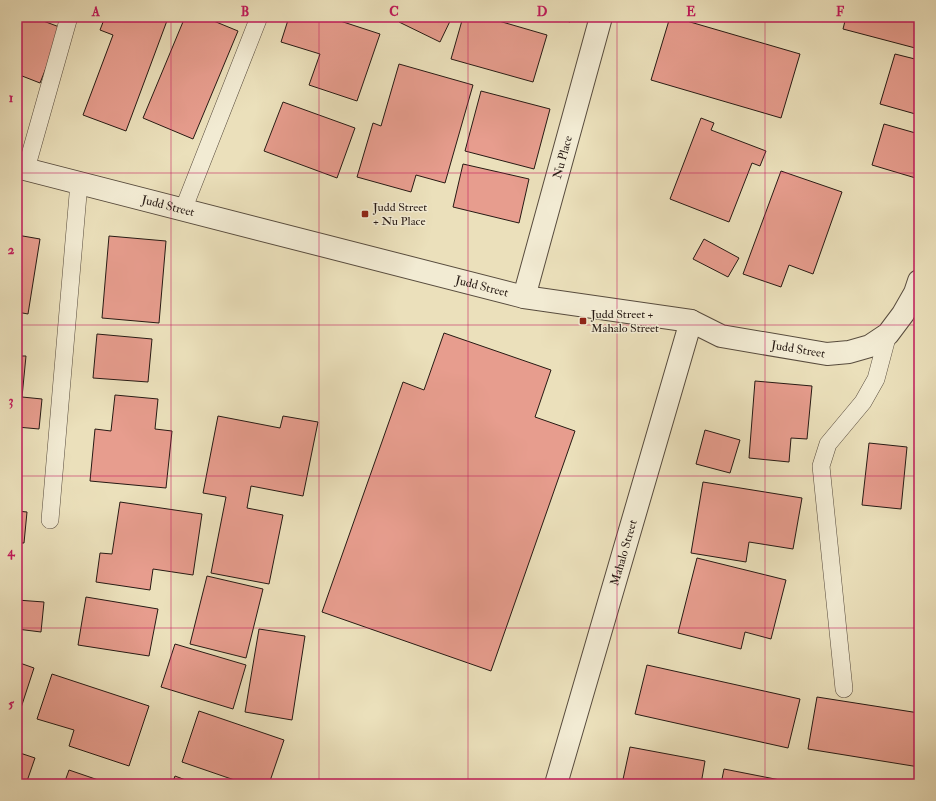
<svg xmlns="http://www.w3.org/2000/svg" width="936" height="801" font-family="'IM FELL Double Pica',serif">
<rect width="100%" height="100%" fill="#ebe0bb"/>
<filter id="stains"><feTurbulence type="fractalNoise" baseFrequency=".005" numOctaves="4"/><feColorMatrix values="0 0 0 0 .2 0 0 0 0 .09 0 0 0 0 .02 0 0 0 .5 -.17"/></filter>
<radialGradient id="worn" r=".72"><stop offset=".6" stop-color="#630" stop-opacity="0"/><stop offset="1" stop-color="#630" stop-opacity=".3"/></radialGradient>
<path fill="#e79d8e" stroke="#271a14" d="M17 17H39L38 19 62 28 40 83 17 74Z
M105 17H164L168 18 126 131 83 115 113 35 100 30Z
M185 17H204L238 31 193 139 143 118Z
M289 17H328L380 34 357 101 309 85 320 54 281 42Z
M401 17H452L440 42 399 22Z
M463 17H485L547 35 533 82 451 59Z
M552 17H572L570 22Z
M670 17H673L800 54 781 118 651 80Z
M846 17H919V49L843 29Z
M895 54 919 60V115L880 104Z
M399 64 473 85 445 183 416 175 411 192 357 177 373 123 381 126Z
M481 91 550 109 534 169 465 151Z
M283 102 355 128 337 178 264 151Z
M701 118 714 123 711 130 766 151 760 166 752 163 729 222 670 199Z
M884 124 919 134V179L872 165Z
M463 164 529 179 519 223 453 207Z
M781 171 842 192 813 274 789 265 781 287 743 274Z
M17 235 40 239 28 314 17 312Z
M109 236 166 241 159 323 102 318Z
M704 239 739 258 728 277 693 259Z
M444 333 551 370 535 417 575 431 491 671 322 612 403 382 424 390Z
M97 334 152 339 148 382 93 378Z
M17 356H26L22 397 42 399 39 429 17 427Z
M755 381 812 386 807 439 791 438 789 462 749 458Z
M115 395 158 399 155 429 172 431 166 488 90 481 95 429 111 431Z
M218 416 280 428 283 416 318 422 303 496 251 486 247 508 283 515 269 584 211 573 226 497 203 493Z
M705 430 740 440 730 473 696 464Z
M869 443 907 447 901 509 862 505Z
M17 472H20L17 501Z
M703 482 802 498 793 549 749 542 746 562 691 553Z
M120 502 202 514 193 575 153 569 150 590 96 582 100 553 112 554Z
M17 511 27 512 24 543H17Z
M697 558 786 580 771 639 745 632 741 649 678 633Z
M207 576 263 589 246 658 190 644Z
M86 597 158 609 149 656 78 645Z
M17 600 44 602 41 632 17 629Z
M259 629 305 636 292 720 245 712Z
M175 644 246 665 233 709 161 687Z
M17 662 34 668 17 720Z
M647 665 800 699 788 748 635 714Z
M52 674 149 706 129 766 69 746 74 730 37 719Z
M817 697 919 713V767L808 749Z
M199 711 284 740 269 784H246L182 762Z
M630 747 705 761 701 784H622Z
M17 752 35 758 26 784H17Z
M724 769 785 781V784H721Z
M69 770 110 784H64Z
M175 776 196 784H172Z"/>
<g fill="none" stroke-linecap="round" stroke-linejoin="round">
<g stroke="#584c3e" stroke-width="18">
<path id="service" d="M26 169 69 17
M183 210 259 17
M50 520 79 183
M844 689 821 466 828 444 863 402 876 379 888 334"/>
</g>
<g stroke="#584c3e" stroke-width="24">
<g id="minor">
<path id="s1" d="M524 297 601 17"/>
<path id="s2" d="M556 784 691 321"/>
</g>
</g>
<g stroke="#584c3e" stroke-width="24">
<g id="tertiary">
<path id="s3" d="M17 167 524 297 691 321 721 336 827 354 849 352 870 346 888 334 903 314 915 293 919 281"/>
</g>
</g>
<use href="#service" stroke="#f2ebd3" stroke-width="17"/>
<use href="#minor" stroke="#f2ebd3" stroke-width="22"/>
<use href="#tertiary" stroke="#f2ebd3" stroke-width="22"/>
</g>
<path fill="none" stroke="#c2185b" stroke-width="1" stroke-opacity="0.55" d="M171 17V784M319 17V784M468 17V784M617 17V784M765 17V784M17 173H919M17 325H919M17 476H919M17 628H919"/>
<g fill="#8f2418" stroke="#f2ebd3" stroke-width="1.5">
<rect x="361" y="210" width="8" height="8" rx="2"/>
<rect x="579" y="317" width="8" height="8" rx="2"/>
</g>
<g text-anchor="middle" stroke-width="3" stroke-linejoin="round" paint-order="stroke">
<g font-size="12" fill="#271a14" stroke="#f2ebd3">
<text dy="4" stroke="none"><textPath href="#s1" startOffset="145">Nu Place</textPath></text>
<text dy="4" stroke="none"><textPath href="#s3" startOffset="156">Judd Street</textPath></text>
<text dy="4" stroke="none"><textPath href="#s3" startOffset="480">Judd Street</textPath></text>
<text dy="4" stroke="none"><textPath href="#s3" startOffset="804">Judd Street</textPath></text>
<text dy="4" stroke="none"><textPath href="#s2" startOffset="241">Mahalo Street</textPath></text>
</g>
<g font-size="12" fill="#271a14" stroke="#f2ebd3" text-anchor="start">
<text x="373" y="211">Judd Street<tspan x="373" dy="14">+ Nu Place</tspan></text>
<text x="591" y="318">Judd Street +<tspan x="591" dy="14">Mahalo Street</tspan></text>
</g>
</g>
<rect width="936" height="801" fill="none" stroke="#ebe0bb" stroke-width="44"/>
<rect x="22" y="22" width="892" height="757" fill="none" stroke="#c2185b" stroke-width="1.5"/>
<g font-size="13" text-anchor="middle" font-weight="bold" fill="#c2185b">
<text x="96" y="16">A</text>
<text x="245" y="16">B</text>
<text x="394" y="16">C</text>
<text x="542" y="16">D</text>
<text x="691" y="16">E</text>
<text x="840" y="16">F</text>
<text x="11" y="102">1</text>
<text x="11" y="254">2</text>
<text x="11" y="405">3</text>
<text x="11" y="556">4</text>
<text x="11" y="708">5</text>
</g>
<rect width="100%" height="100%" filter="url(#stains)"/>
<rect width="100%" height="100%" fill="url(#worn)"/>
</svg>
